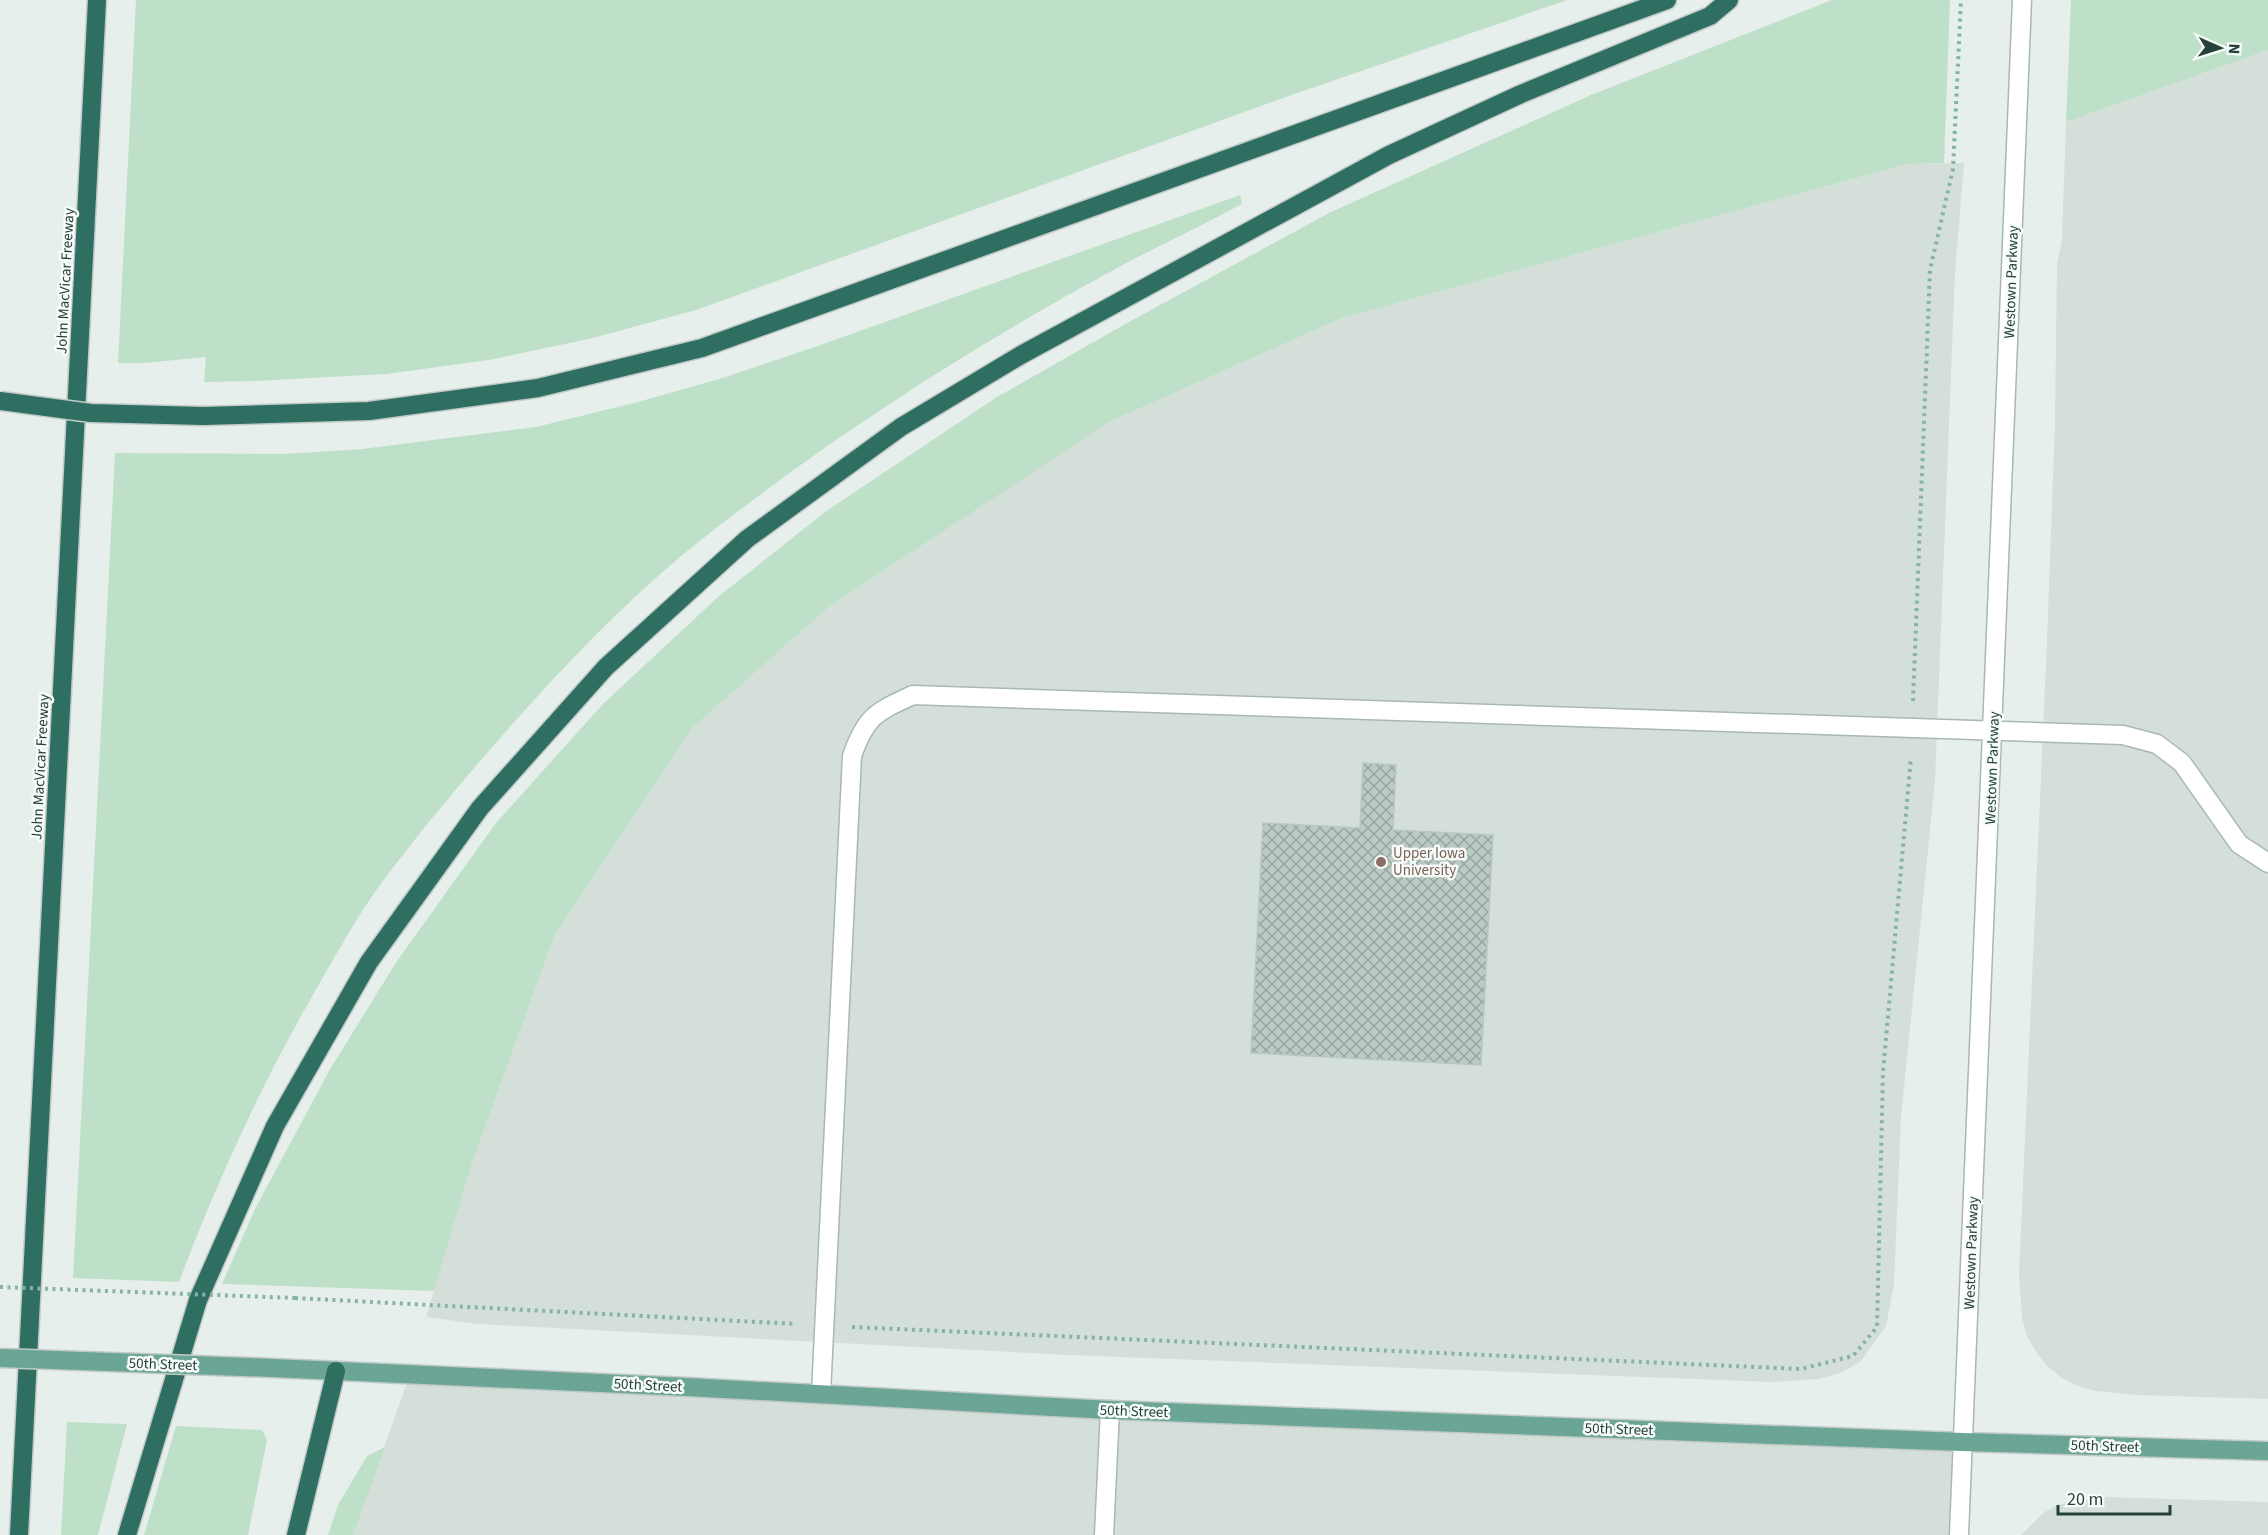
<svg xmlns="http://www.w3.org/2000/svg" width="2268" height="1535" font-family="'Source Sans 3',sans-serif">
<defs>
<pattern id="building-cross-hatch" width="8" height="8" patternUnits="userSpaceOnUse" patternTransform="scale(1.5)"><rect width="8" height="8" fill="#bbcac4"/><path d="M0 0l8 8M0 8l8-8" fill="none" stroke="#98a6a0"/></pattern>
</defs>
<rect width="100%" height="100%" fill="#e6efeb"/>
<path fill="#d4dfda" d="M2268 50V1399L2137 1395 2096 1391 2078 1386 2062 1378 2047 1366 2036 1352 2027 1336 2022 1318 2019 1274 2047 641 2055 422 2057 264 2062 239 2066 122Z
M1964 163 1955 273 1935 781 1901 1117 1894 1284 1886 1326 1861 1361 1841 1373 1818 1379 1773 1382 1068 1355 478 1324 426 1317 472 1163 554 937 691 729 829 607 1109 422 1342 318 1908 164Z
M410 1374 1963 1442 1959 1535H353Z
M2108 1497 2268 1502V1535H2021L2043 1513 2059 1504Z"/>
<path fill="#bfe0c8" d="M136 0H1567L1283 98 696 310 593 338 489 360 386 374 256 381 204 382 206 357 144 363H118Z
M1832 0H1950L1944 163 1908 164 1342 318 1109 422 829 607 691 729 554 937 472 1163 434 1291 222 1284 255 1209 329 1071 397 961 496 823 603 704 718 597 825 512 997 397 1127 323 1331 212 1591 95Z
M2071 0H2268V50L2066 122Z
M1240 195 1242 204C1201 226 1158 246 1117 268 966 350 820 444 686 552 622 605 564 666 509 728 464 779 420 831 380 885 360 912 343 943 326 972 268 1071 219 1175 179 1282L73 1278 115 453 285 454 362 449 536 427 638 402 726 377 829 342Z
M67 1422 127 1424 98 1535H61Z
M176 1426 262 1430 267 1440 248 1535H144Z
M385 1447 353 1535H328L338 1505 367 1456Z"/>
<path fill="url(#building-cross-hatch)" stroke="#b8c9c2" stroke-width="1.5" d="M1363 763 1396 765 1393 830 1493 835 1481 1065 1251 1053 1263 823 1360 828Z"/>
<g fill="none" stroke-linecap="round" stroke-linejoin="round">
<g stroke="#a8b8b2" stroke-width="21">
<path id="minor" d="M821 1394 852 756C866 716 876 712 913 695L2123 735 2157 744 2182 763 2239 844 2268 863
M1104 1535 1110 1410
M1959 1535 2022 0"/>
</g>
<g stroke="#c2cac8" stroke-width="21">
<path id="major" d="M273 1368 687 1387 1110 1410 1963 1442 2268 1451"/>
</g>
<g stroke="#c2cac8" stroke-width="21">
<path id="highway" d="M203 416 369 411 538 388 702 348 1667 0
M19 1535 97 0
M127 1535 198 1300 275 1126 369 962 480 808 606 667 747 539 901 427 1021 355 1389 155 1521 94 1710 16 1729 0
M296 1535 336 1371"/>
</g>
<path stroke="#86b3a5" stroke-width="4" stroke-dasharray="3 4.5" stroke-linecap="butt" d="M1913 701 1930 270 1953 169 1961 0
M295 1298 797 1324
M852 1327 1801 1369 1853 1356 1877 1327 1883 1072 1911 757"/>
<use href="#minor" stroke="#fff" stroke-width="18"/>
<use href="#major" stroke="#6aa596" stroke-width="18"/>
<use href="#highway" stroke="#2f6f62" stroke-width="18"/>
<g stroke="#c2cac8" stroke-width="21" stroke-linecap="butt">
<path id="major-bridge" d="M0 1358 273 1368"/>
</g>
<g stroke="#c2cac8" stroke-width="21" stroke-linecap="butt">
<path id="highway-bridge" d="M0 401 91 413 203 416"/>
</g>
<path stroke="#86b3a5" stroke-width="4" stroke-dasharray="3 4.5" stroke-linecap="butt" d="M0 1287 295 1298"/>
<use href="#major-bridge" stroke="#6aa596" stroke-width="18"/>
<use href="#highway-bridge" stroke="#2f6f62" stroke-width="18"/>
</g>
<circle fill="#8d6e63" stroke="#f7fbf9" stroke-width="2" cx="1381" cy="862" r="6"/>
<g text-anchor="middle" stroke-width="5" stroke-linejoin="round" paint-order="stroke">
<g font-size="15" fill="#24423a" stroke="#f7fbf9">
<text transform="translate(65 281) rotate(-87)" y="5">John MacVicar Freeway</text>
<text transform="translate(2011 282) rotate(-88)" y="5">Westown Parkway</text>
<text transform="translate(40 767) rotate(-87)" y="5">John MacVicar Freeway</text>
<text transform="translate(1992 768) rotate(-88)" y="5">Westown Parkway</text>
<text transform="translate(1971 1253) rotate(-88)" y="5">Westown Parkway</text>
<text transform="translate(163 1364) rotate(2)" y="5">50th Street</text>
<text transform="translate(648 1385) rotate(3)" y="5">50th Street</text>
<text transform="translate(1134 1411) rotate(2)" y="5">50th Street</text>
<text transform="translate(1619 1429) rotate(2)" y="5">50th Street</text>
<text transform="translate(2105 1446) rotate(2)" y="5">50th Street</text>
</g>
<g font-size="15" fill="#785e54" stroke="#f7fbf9" text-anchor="start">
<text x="1393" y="858">Upper Iowa<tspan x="1393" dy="17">University</tspan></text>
</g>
</g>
<g transform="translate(2220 48) rotate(93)" stroke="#f7fbf9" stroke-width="4.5" paint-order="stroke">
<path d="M0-4.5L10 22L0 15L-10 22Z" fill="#24423a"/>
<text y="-9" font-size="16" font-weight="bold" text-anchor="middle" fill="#24423a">N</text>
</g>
<path d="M2058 1505v9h112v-9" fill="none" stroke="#24423a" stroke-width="3"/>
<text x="2067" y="1505" font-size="18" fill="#24423a" stroke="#f7fbf9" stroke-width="4.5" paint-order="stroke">20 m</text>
</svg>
